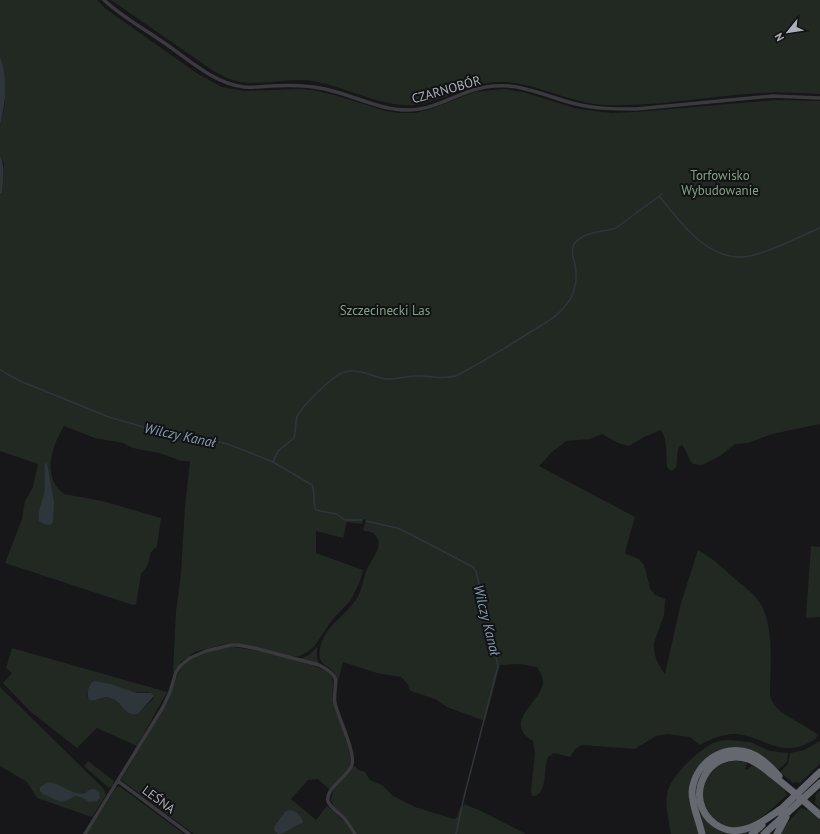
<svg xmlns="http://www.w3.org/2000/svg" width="820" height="834" font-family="'PT Sans',sans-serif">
<rect width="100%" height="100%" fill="#171719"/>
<path fill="#222922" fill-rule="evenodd" d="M0 0H97L106 9 198 74 222 87 245 91 299 89 313 90 334 95 386 111 399 113H414L428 110 475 92 503 89 523 92 578 109 612 113 636 112 777 100 820 101V424L772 434 748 443 735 444 720 456 702 465 693 464C687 458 688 452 682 445L679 447C676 453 678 461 676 468L671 471 667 467C666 455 668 441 661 430L644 437 629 446 618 443 602 434 590 439 566 441 552 452 539 466 635 517 625 552 626 554 639 559 644 565 650 588 655 595 665 599 664 615 654 643C653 653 658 666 665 674L681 603 698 550C711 557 722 567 734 578 743 586 754 593 760 603 775 627 770 667 770 694 771 702 775 706 781 712L816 733 818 735C816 740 811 742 806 744 780 757 760 735 735 734 722 734 711 739 700 745L690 737 667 734 656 736 635 749 582 745 575 749 570 757 554 753 548 757C543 768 548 797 532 796L531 791 535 753 533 741C501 722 542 702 543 682 543 676 539 671 537 667L520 664 500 665 485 721 447 707 435 699 411 691 409 689 408 684 401 677 377 673 343 662 337 685C336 681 336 677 334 673 327 663 317 666 320 649 323 627 346 616 357 598 363 589 363 577 368 567 373 558 385 543 374 534 371 531 367 532 363 530L366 520 363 519 362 524 347 522 343 538 316 531V553L363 570 360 581 351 600 332 620 314 647 304 654 299 656 290 657 247 645 231 643 221 645 195 652 181 662 173 673 176 611 181 574 185 507 190 461H182L159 453 133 448 123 443 95 438 64 426C52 446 41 476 64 494L102 501 161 518 157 546 151 552 147 567 141 574 136 604 133 605 5 563 22 519 25 501 33 487 38 464 0 451V194L2 193 4 174V164L0 155V125L5 104 0 56Z
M111 0H820V94C800 93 781 92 761 93 709 96 657 107 605 105 567 103 533 80 496 82 467 83 443 102 415 105 386 108 347 88 318 82 293 76 265 86 240 82 230 80 221 75 212 70Z
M811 546 820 547V617L806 618Z
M229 647C244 646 319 664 329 673 336 681 331 690 333 699 336 714 353 751 350 764 348 773 336 782 330 790L318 779 308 780 291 799 316 820 327 806 345 822 353 834H194L121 780 166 704 181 667 189 660 207 652Z
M317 647V658L319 664 300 659 309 655Z
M12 648 167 692 137 746 97 728 77 748 31 712 3 683 12 673 6 668ZM96 681C113 684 131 695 148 692L154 698 138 714C126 718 122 702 112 698 104 695 97 701 90 700L87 696C88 688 90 685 96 681Z
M0 687 104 789 106 795 92 817 37 798 27 782 0 766Z
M728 740 750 742 770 751 788 753 787 762 778 770 764 758 724 749 693 778 700 834H671C669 821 665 807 667 794 670 776 697 752 713 743 718 741 723 740 728 740Z
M820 741V764L800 783 795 782 793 783 780 772 788 764 790 753 804 750Z
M734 753 752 756 732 755 700 778 705 818 711 824 750 831 746 834H704L695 796 696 784 701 773 712 761Z
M734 760 746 762 747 764 745 769 747 770 752 765 758 768 786 790 785 792 787 795C775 805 763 819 749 825 733 832 714 824 706 810 698 796 704 772 719 764 723 762 729 761 734 760Z
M88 761 114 781 112 786 109 788 84 766Z
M353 765 359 770 365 772 370 780 382 785 393 796 415 807 454 819 457 817 460 807H463L464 804 481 811 526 834H357L348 820 334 807 331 800C332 785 349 779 353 765Z
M119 786 123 789 184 834H87L116 788Z
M820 790V809L814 802 816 800 815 795Z
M801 808 806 810 808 809 820 820V834H779L786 824Z"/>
<path fill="#2e363c" d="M0 56C8 80 6 101 0 125Z
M0 155C6 170 3 177 2 193L0 194Z
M47 463 54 502 53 522 50 525 44 524 39 521C37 508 45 498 45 486 45 479 44 472 45 464Z
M96 681 110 684 137 693H151L154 696 138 714C125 718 122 701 111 698 103 695 96 702 89 700 86 693 88 688 92 682Z
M48 782C63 784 69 794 84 794 89 790 92 786 99 792L100 798 97 801 89 802C72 791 76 799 61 802L43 794 40 791V787Z
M289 810C296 810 302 817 303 823 294 825 287 834 278 834L274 830V827L285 812Z"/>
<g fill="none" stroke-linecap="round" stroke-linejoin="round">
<path stroke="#2e363c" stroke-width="1.5" d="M659 196C679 220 704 257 740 257 758 258 801 236 820 228
M0 370 20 381 109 417 154 430 178 432 190 434 227 444 251 453 273 462 312 485C316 493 312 502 316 510L336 514 345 520H362
M273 462 278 451 294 438C296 431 295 424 297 417 301 407 334 374 345 372 358 368 373 377 386 379 395 380 405 376 414 376 430 375 438 380 456 376 482 362 507 347 532 331 544 324 557 317 566 305 575 294 578 279 575 265 574 259 571 252 573 247 574 243 577 240 581 238 591 231 604 232 616 228L662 194
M366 521 397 528 408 533 473 567 476 571 498 666 464 797 456 834"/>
<path stroke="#39393e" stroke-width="3.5" d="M104 0C121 16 141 27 160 40 186 57 212 83 244 87 253 88 262 86 271 86 289 85 307 85 325 89 353 95 381 111 410 110 432 109 450 98 470 91 482 87 496 85 509 86 532 88 554 99 576 104 596 109 616 109 636 109L773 96 820 98
M118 781 189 834
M85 834 163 707 170 692 176 672 180 666 190 658 206 651 231 645H238L254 648 319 665C325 668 332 672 335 678 337 686 333 695 335 703 338 717 355 751 352 764 350 776 325 788 328 801 330 808 338 812 343 817 348 822 351 828 355 834"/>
<path stroke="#65686e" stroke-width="7" d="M781 809C769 817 755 828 741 830 732 832 722 829 715 824 681 799 708 746 748 759 756 762 764 768 771 774 788 787 804 801 820 815
M778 812 820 772
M702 834C699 820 692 806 692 792 694 764 723 743 750 753 761 757 771 767 779 776
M752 834 762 825
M764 834 820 783
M777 834 786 817"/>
</g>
<g text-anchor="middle" stroke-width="4" stroke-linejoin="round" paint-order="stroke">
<g font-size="13" fill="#aaafb8" stroke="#121214">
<text transform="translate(446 89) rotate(-16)" y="5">CZARNOBÓR</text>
<text transform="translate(159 799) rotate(37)" y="5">LEŚNA</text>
</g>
<g font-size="13" fill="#83a185" stroke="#121214">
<text x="720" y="180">Torfowisko<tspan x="720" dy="15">Wybudowanie</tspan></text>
<text x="385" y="315">Szczecinecki Las</text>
</g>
<g font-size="14" font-style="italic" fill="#849cb0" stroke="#121214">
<text transform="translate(180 435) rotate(12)" y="5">Wilczy Kanał</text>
<text transform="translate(487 620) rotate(76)" y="5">Wilczy Kanał</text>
</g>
</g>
<g transform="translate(788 32) rotate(240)" stroke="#121214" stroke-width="3" paint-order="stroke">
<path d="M0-3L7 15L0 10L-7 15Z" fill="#aaafb8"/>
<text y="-6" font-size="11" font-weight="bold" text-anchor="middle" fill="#aaafb8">N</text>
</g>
</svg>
